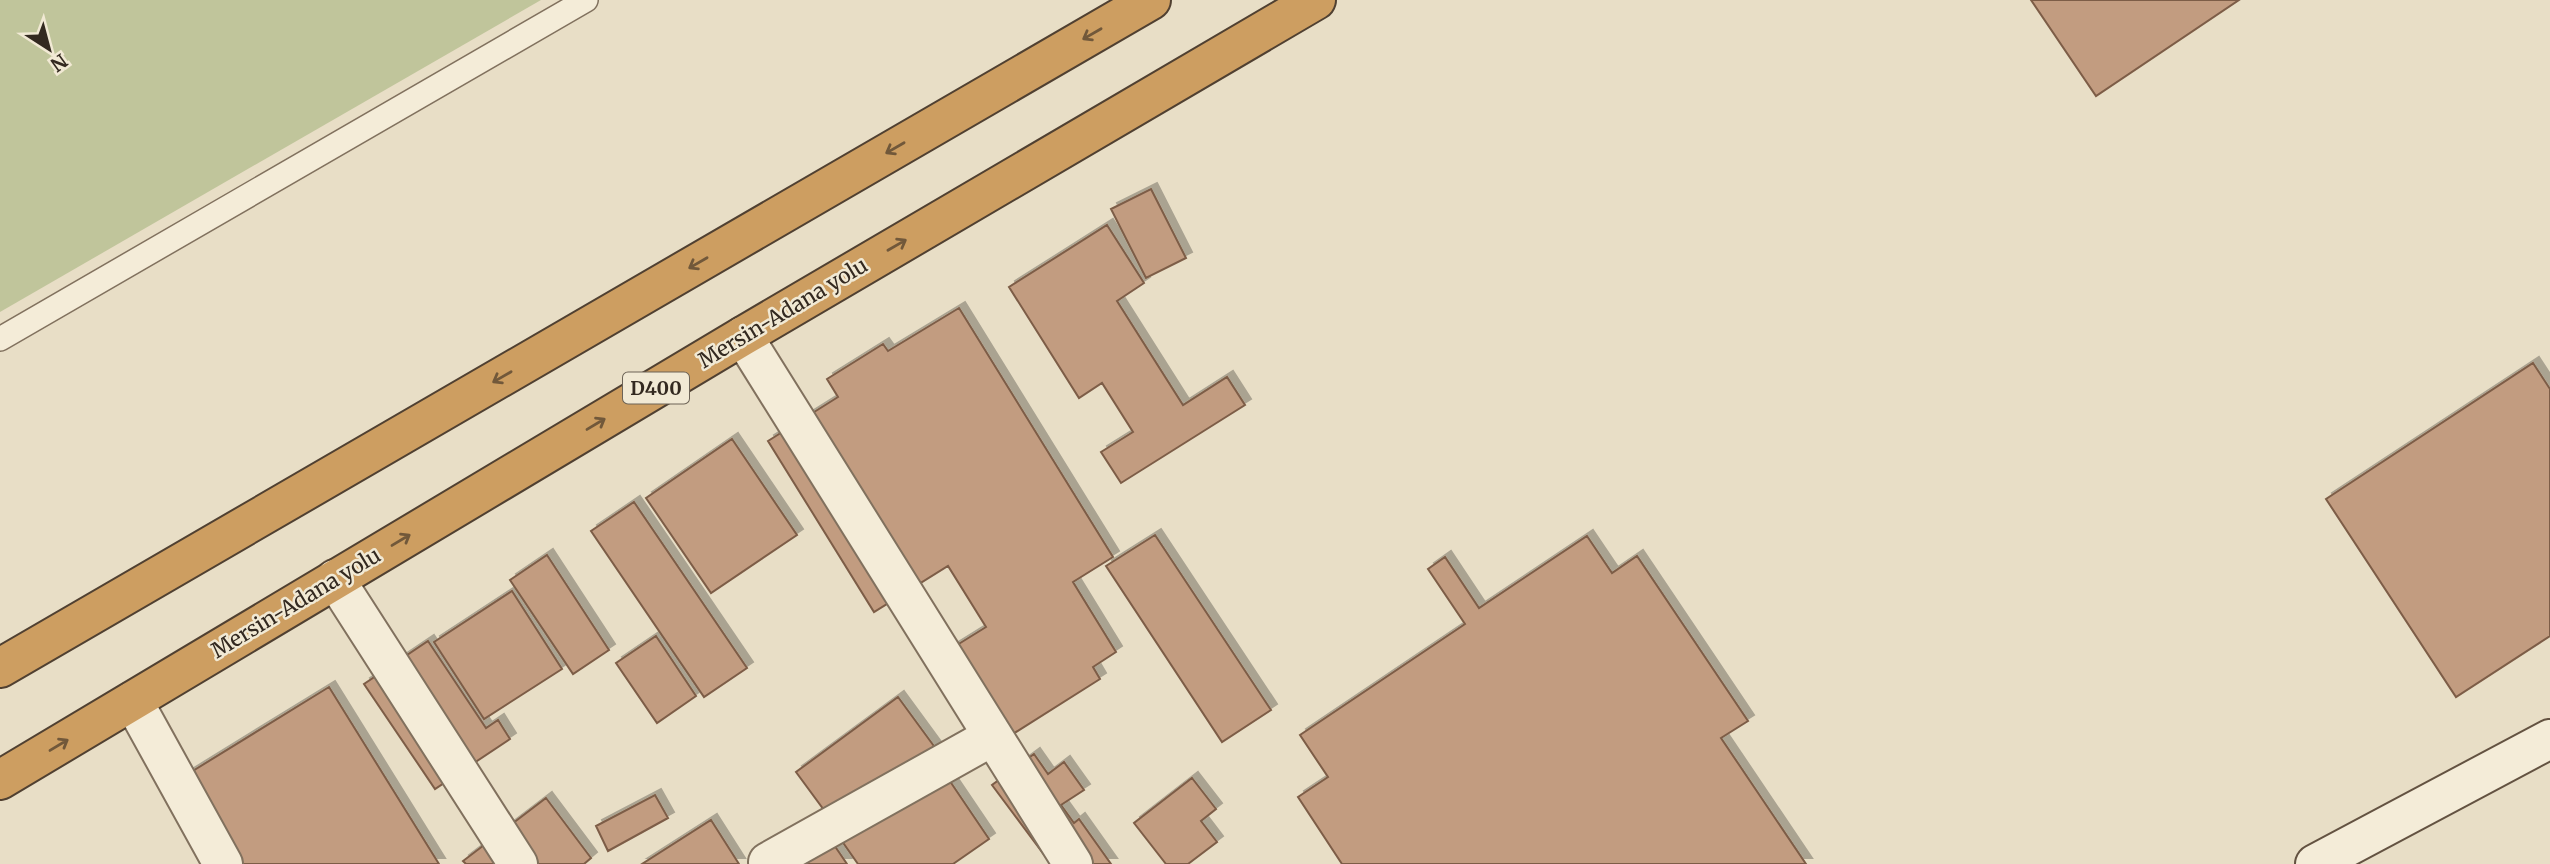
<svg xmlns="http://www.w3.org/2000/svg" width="2550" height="864" font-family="Merriweather,serif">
<defs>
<filter id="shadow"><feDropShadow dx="6" dy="-6" stdDeviation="0" flood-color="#0004"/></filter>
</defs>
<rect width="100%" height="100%" fill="#e8dec6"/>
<path fill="#c0c59b" d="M0 0H541L0 312Z"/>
<path fill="#c29c80" stroke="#7d5d47" stroke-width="2" filter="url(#shadow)" d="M2031 0H2239L2096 96Z
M1151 189 1186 258 1146 278 1111 209Z
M1107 225 1144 283 1117 301 1183 405 1227 377 1245 405 1121 483 1101 452 1133 432 1102 383 1079 398 1009 287Z
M959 308 1113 557 1073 582 1116 652 1093 667 1100 679 1005 739 949 650 986 627 948 566 874 612 768 441 838 397 827 379 883 344 888 351Z
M2533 363 2550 389V636L2456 697 2326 499Z
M732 439 797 535 711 593 646 498Z
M634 502 747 668 704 697 591 531Z
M1155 535 1271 710 1222 742 1106 566Z
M1587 536 1612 573 1637 556 1748 721 1721 738 1806 864H1342L1298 797 1328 777 1300 735 1465 624 1428 569 1445 557 1479 608Z
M547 555 609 650 573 674 510 580Z
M512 591 562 669 484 719 434 642Z
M656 636 696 696 657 723 616 663Z
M428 641 486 728 498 720 510 739 435 789 364 684Z
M329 687 439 864H219L170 785Z
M898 697 939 753 838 829 796 772Z
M1034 754 1048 774 1064 762 1084 790 1061 805 1074 823 1079 819 1111 864H1051L992 785Z
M939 765 989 839 953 864H858L837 834Z
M1192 778 1216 809 1201 821 1217 842 1188 864H1166L1134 823Z
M655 795 668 818 608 851 596 826Z
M546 798 591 858 584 864H466L463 861Z
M711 820 739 864H642Z
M830 839 847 864H792Z"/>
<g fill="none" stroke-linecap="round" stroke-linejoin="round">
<g stroke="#81715e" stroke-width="26">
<path id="lane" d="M0 339 586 0"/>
</g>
<g stroke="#81715e" stroke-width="42">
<path id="street" d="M743 336 1073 864
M335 579 518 864
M133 701 223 864
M768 862 993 736"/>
</g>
<g stroke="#635241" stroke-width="42">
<path id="secondary" d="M2315 864 2550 739"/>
</g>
<g stroke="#504031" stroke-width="42">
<path id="highway" d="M0 668 1151 0
M0 780 743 336 1316 0"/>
</g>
<use href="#lane" stroke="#f4ecd8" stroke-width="23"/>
<use href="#street" stroke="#f4ecd8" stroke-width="38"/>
<use href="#secondary" stroke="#f4ecd8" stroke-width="38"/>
<use href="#highway" stroke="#cd9e61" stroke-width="38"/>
</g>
<defs><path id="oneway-shaft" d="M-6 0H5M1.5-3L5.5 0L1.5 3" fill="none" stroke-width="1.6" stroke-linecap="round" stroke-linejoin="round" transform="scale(1.75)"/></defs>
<g stroke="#71583a">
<use href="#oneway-shaft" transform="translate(1092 34) rotate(150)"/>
<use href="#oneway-shaft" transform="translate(895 148) rotate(150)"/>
<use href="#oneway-shaft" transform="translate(897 245) rotate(-30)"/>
<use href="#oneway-shaft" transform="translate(698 263) rotate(150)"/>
<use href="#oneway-shaft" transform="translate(502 377) rotate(150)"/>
<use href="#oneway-shaft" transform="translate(596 424) rotate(-31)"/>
<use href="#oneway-shaft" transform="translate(401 540) rotate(-31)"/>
<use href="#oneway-shaft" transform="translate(59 745) rotate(-31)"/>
</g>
<g text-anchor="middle" stroke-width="5" stroke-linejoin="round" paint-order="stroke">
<rect fill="#f1e9d4" stroke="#6c6356" stroke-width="2" x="623" y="372.5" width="66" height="31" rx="5"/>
<g font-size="19" font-weight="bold" fill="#332920">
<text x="656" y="395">D400</text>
</g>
<g font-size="21" fill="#332920" stroke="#f1e9d4">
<text transform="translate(783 313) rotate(-31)" y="7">Mersin-Adana yolu</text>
<text transform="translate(296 603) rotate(-31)" y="7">Mersin-Adana yolu</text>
</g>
</g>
<g transform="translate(49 49) rotate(144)" stroke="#f1e9d4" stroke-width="5" paint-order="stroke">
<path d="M0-5L12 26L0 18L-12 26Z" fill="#332920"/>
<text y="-10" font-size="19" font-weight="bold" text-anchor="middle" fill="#332920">N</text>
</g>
</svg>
